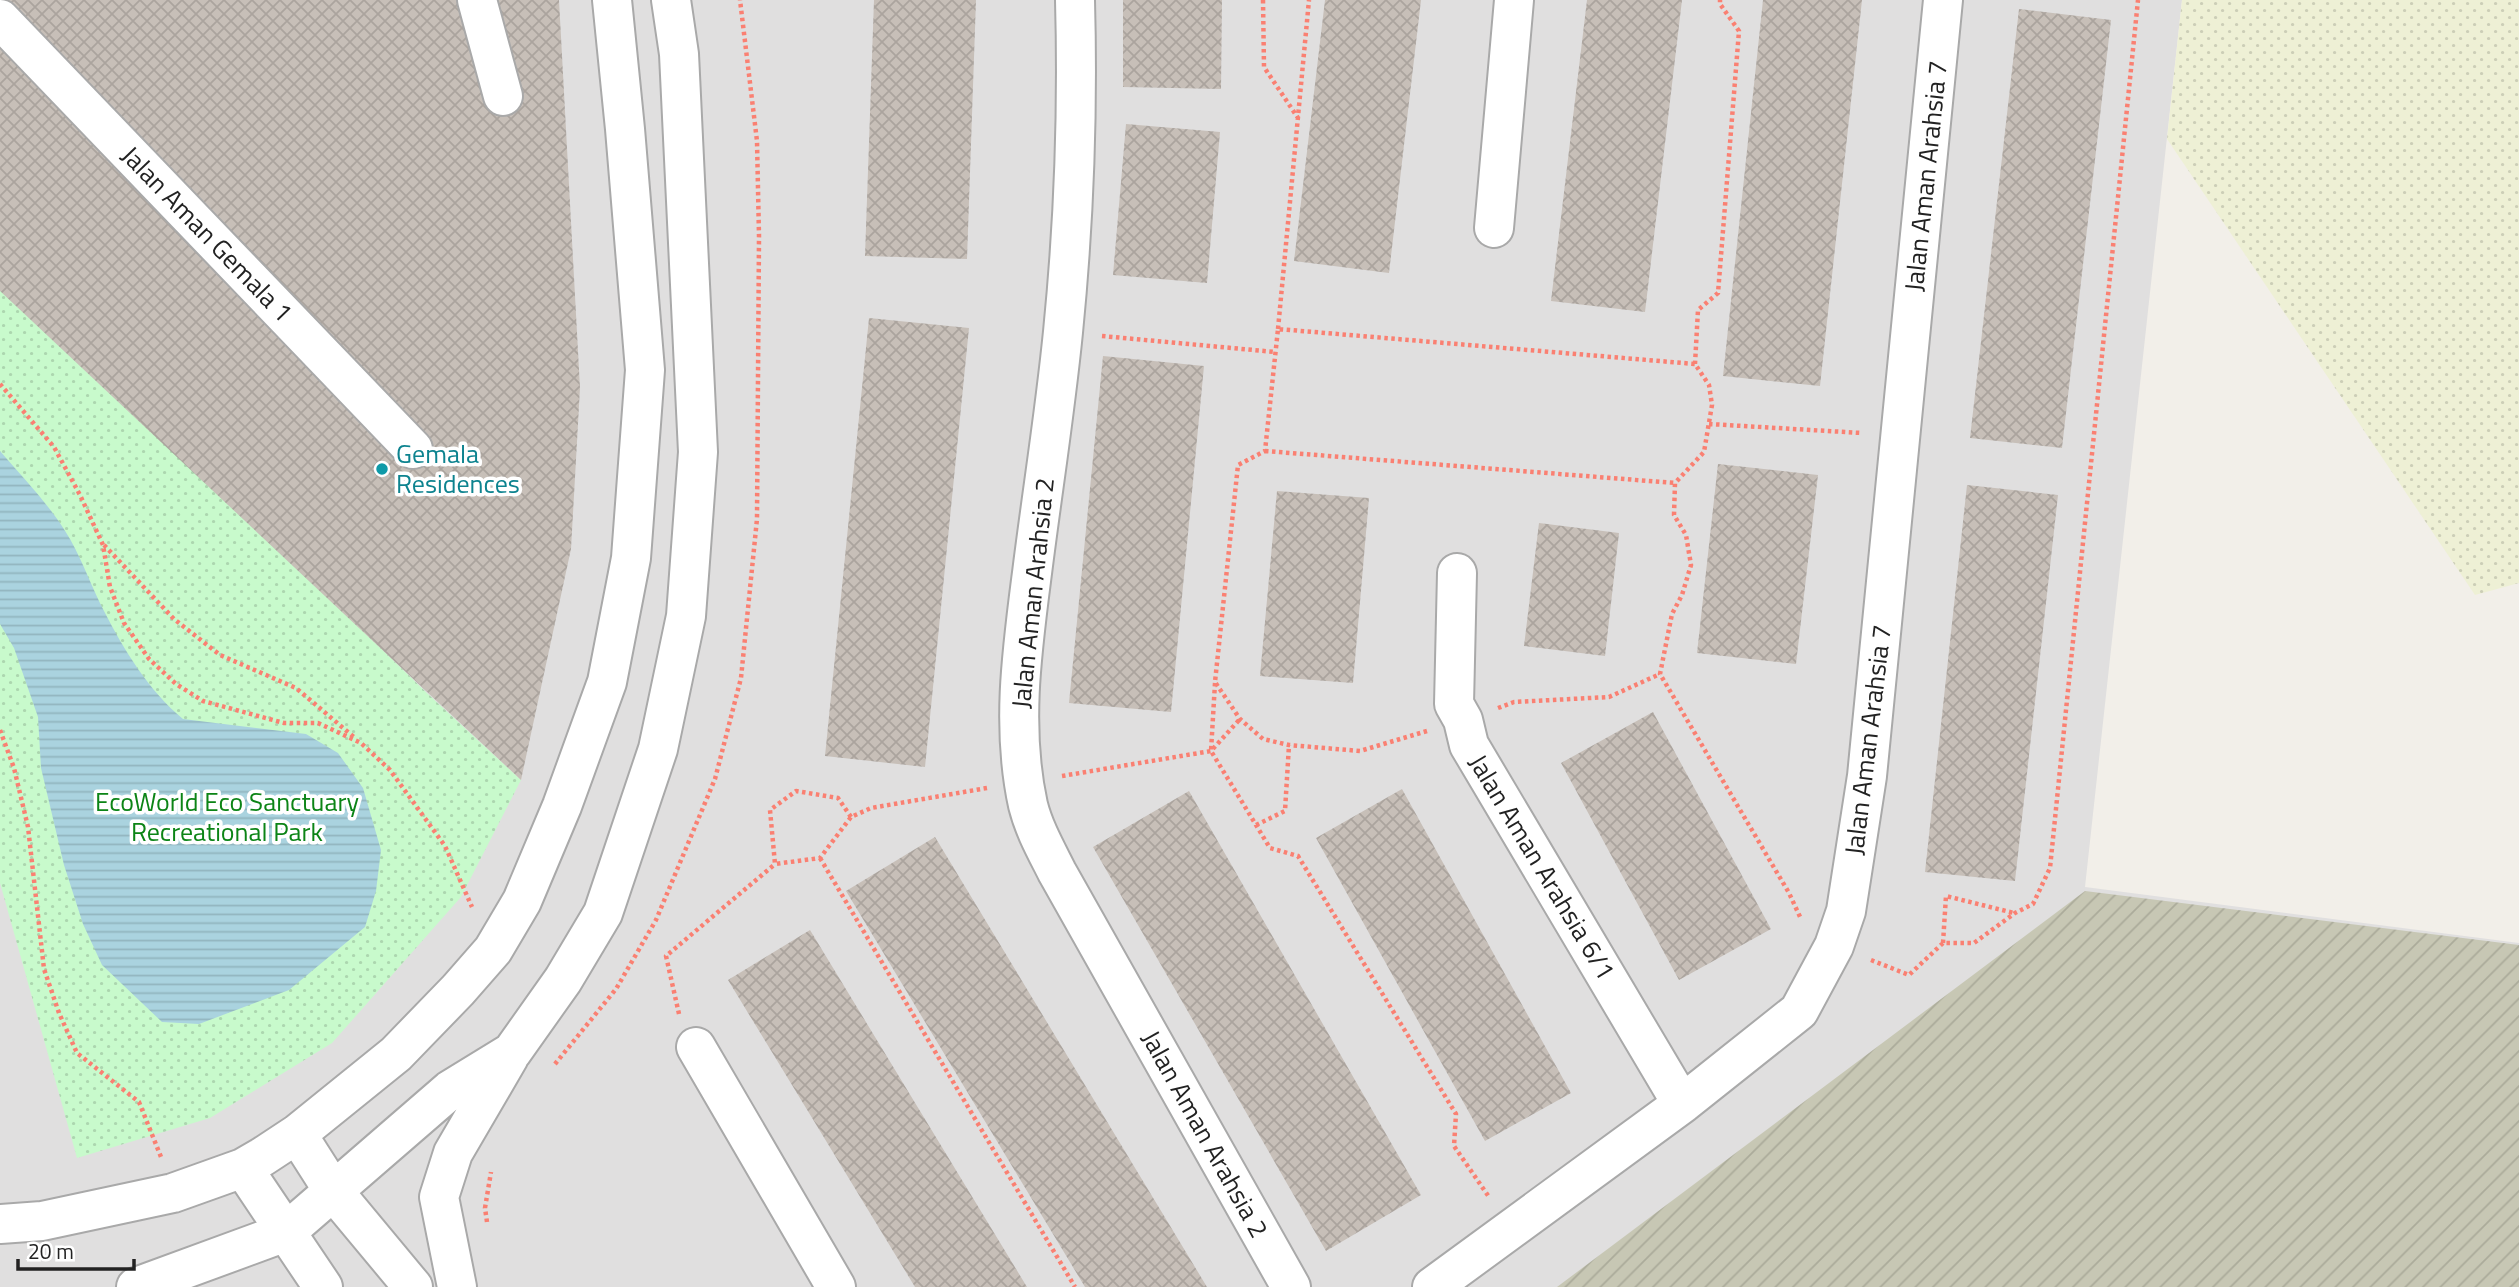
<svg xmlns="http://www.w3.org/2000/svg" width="2519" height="1287" font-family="'Titillium Web',sans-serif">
<defs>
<pattern id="construction-furrows" width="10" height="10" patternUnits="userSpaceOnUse" patternTransform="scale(1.75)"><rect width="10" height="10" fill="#c7c7b4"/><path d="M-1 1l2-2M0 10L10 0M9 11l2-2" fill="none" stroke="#abab9a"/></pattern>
<pattern id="farmland-dots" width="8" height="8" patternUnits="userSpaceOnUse" patternTransform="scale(1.75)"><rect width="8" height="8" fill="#eef0d5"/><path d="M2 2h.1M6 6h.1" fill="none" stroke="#ccceb7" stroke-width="1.8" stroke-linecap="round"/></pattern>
<pattern id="park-dots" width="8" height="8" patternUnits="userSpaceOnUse" patternTransform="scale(1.75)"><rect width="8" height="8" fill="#c8facc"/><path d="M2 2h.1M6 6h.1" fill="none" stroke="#acd6af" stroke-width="1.8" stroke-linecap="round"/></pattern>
<pattern id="water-rules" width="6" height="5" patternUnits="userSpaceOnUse" patternTransform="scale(1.75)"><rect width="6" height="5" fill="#aad3df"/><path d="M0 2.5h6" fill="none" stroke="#92b5bf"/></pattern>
<pattern id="building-cross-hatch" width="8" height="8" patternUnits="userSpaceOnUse" patternTransform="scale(1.75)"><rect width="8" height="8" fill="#c7bfb8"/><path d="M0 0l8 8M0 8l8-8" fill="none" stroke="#aba49e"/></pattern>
</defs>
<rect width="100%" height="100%" fill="#f2efe9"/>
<path fill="#e0dfdf" d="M0 0H2182L2085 887 2519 943V1287H0Z"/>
<path fill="url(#construction-furrows)" d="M2085 891 2519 945V1287H1557Z"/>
<path fill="url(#farmland-dots)" d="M2182 0H2519V583L2475 595 2167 139Z"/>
<path fill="url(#park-dots)" d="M0 287 170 444 428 694 521 780 461 897 332 1043 210 1118 77 1158 0 883Z"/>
<path fill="url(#water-rules)" d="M0 451C24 479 51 506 70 539 83 562 92 588 104 611 124 650 149 691 183 719L306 734 338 753 363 788 381 850 376 891 365 927 289 990 199 1024 162 1022 102 965 83 924 64 865 41 768 38 717 14 648 0 624Z"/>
<path fill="url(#building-cross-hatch)" d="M0 0H559L580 388 571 549 521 780 0 291Z
M874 0H976L967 259 865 256Z
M1123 0H1222L1221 89 1123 87Z
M1325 0H1421L1389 273 1294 261Z
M1587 0H1682L1645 312 1551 301Z
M1763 0H1862L1820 386 1723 376Z
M2019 9 2111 20 2062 448 1970 438Z
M1126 124 1220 132 1207 283 1113 275Z
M869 318 969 328 925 767 825 756Z
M1103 356 1204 366 1171 712 1069 703Z
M1718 464 1818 475 1796 664 1697 653Z
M1967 485 2058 495 2015 881 1925 872Z
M1277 491 1369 498 1353 683 1260 676Z
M1539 523 1619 533 1605 656 1524 646Z
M1653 712 1771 929 1679 980 1561 763Z
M1402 789 1571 1093 1485 1141 1316 838Z
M1189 791 1421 1195 1326 1251 1093 847Z
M935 837 1207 1287H1085L846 891Z
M810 930 1027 1287H915L728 980Z"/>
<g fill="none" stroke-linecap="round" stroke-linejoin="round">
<g stroke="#a9a9a9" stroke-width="42">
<path id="minor" d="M477 0 503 96
M1075 0C1078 111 1074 222 1063 332 1055 413 1042 493 1032 573 1022 650 1011 728 1028 805 1034 829 1046 850 1057 872L1291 1287
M0 19 413 449
M1494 228 1514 0
M1457 573 1454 704 1463 720 1469 745 1682 1104
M696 1047 836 1287
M297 1134 334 1192 413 1287
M243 1168 323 1287
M0 1224 42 1221 173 1193 243 1168 262 1157 297 1134 396 1054 458 990 493 950 522 901 562 806 607 682 631 558 645 370 625 129 612 0
M136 1287 286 1232 450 1090 512 1052 563 980 603 913 658 749 686 616 698 452 679 54 671 0
M457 1287 439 1197 453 1153 509 1057
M1432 1287 1682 1104 1799 1011 1834 946 1846 911 1867 776 1943 0"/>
</g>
<path stroke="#fa8072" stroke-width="4.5" stroke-dasharray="3.5 3.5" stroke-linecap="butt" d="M1263 0 1264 67 1298 118
M1278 329 1309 0
M1102 336 1275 352
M1695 364 1698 310 1718 293 1739 31 1720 4V0
M0 384 54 447 80 495 103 545 110 587 124 623 149 659 176 684 203 701 284 723H318L361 743 390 770 445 846 472 907
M1709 424 1862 433
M1265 451 1675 483
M104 545 174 619 220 655 296 688 355 738
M1215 683 1211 751 1270 848 1298 856 1456 1114 1454 1146 1489 1197
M1498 708 1514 702 1609 697 1660 674
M0 730 14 768 28 827 44 969 59 1013 77 1053 139 1102 161 1157
M1427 731 1360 751 1289 745 1263 739 1240 719 1215 682 1238 465 1265 451 1278 329 1695 364 1709 385 1712 405 1704 452 1675 483 1674 515 1686 535 1691 565 1682 595 1672 614 1660 674 1789 893 1801 919
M1062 776 1211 751 1240 719
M851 817 838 798 796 791 770 810 775 864 820 858 851 817 871 808 987 788
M1256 825 1285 811 1289 745
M820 858 1075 1287
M1943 943 1946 896 2014 913
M1871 960 1909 975 1943 943H1974L2015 913 2033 904 2050 868 2138 0
M679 1014 666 956 775 864
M555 1064 616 989 656 920 715 779 741 678 757 519 759 236 757 141 740 0
M487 1222 485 1208 491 1172"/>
<use href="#minor" stroke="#fff" stroke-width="38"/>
</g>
<circle fill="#0f9aa8" stroke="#fff" stroke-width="2.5" cx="382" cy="469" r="7"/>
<g text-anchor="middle" stroke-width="7" stroke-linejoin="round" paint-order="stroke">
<g font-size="26" fill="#222" stroke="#fff">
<text transform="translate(1926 176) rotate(-84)" y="9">Jalan Aman Arahsia 7</text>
<text transform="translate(207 234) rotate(46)" y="9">Jalan Aman Gemala 1</text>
<text transform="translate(1033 593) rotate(-84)" y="9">Jalan Aman Arahsia 2</text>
<text transform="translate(1868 740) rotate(-83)" y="9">Jalan Aman Arahsia 7</text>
<text transform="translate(1542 867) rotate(59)" y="9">Jalan Aman Arahsia 6/1</text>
<text transform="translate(1205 1134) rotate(61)" y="9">Jalan Aman Arahsia 2</text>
</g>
<g font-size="26" fill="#0d838f" stroke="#fff" text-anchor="start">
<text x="396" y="463">Gemala<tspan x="396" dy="30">Residences</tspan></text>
</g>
<g font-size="26" fill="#0c8416" stroke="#fff">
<text x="227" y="811">EcoWorld Eco Sanctuary<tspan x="227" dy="30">Recreational Park</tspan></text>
</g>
</g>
<path d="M18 1259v10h116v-10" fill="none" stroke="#222222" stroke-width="3.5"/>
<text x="28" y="1259" font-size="21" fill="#222222" stroke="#ffffff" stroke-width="5" paint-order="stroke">20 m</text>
</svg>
